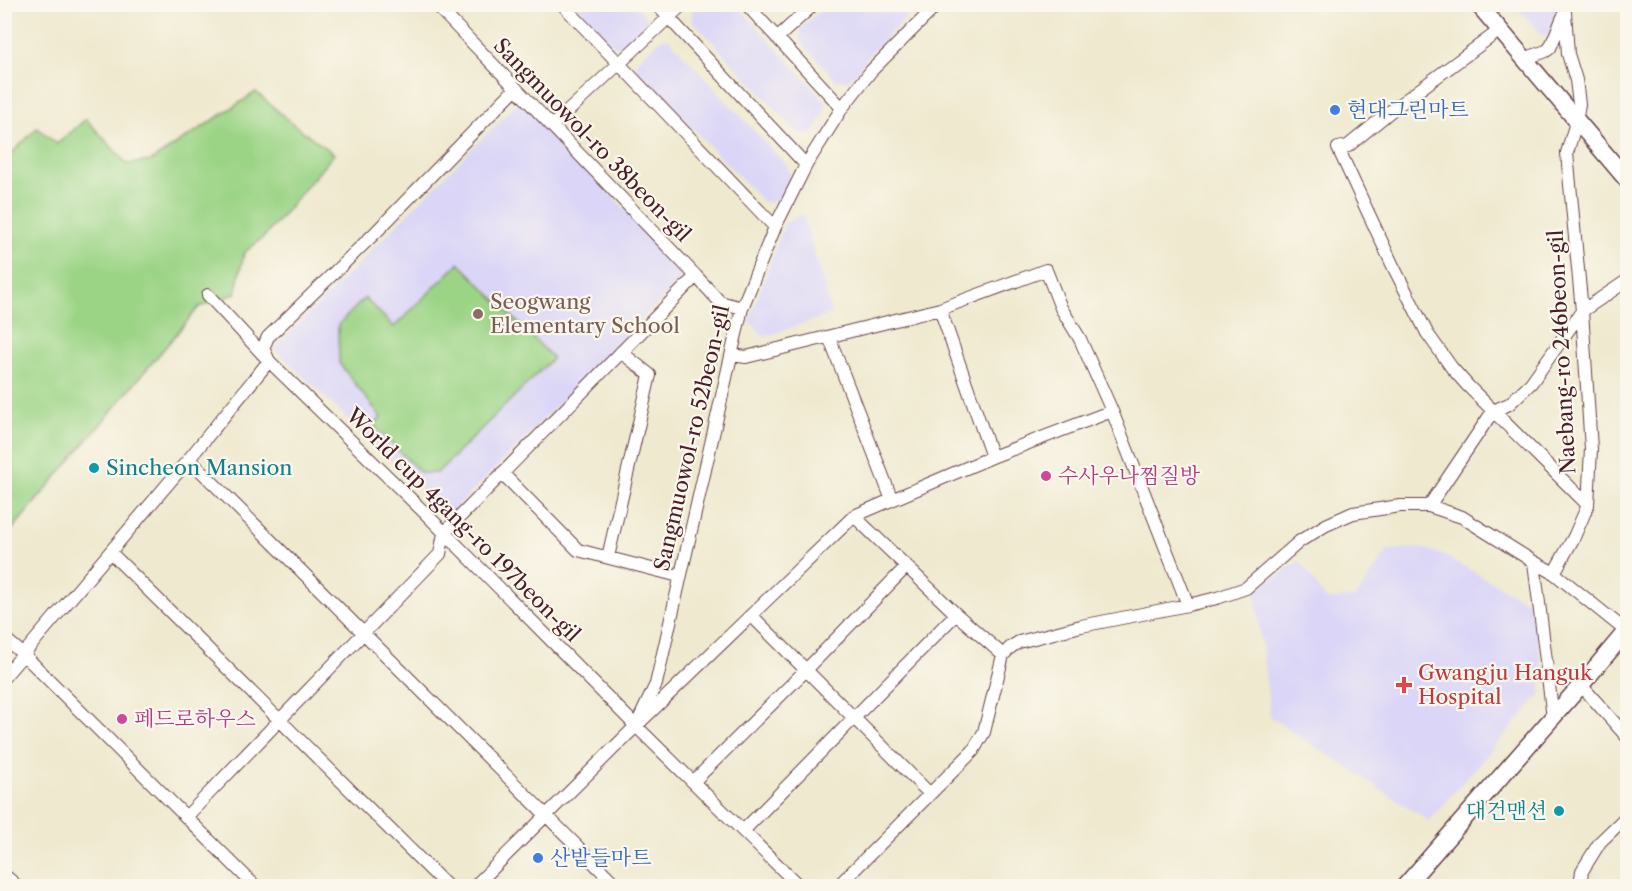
<svg xmlns="http://www.w3.org/2000/svg" width="1632" height="891" font-family="'Libre Caslon Text','Noto Serif KR',serif">
<rect width="100%" height="100%" fill="#fbf7ec"/>
<filter id="ink" filterUnits="userSpaceOnUse"><feTurbulence type="fractalNoise" baseFrequency=".0167" numOctaves="2"/><feDisplacementMap in="SourceGraphic" scale="12" xChannelSelector="R" yChannelSelector="G"/><feConvolveMatrix kernelMatrix="1 2 1 2 8 2 1 2 1" color-interpolation-filters="sRGB"/></filter>
<filter id="wash" filterUnits="userSpaceOnUse"><feTurbulence type="fractalNoise" baseFrequency=".008" numOctaves="4" result="noise"/><feDisplacementMap in="SourceGraphic" scale="24" xChannelSelector="R" yChannelSelector="G"/><feGaussianBlur stdDeviation="1.35" result="paint"/><feColorMatrix in="noise" values="0 0 0 0 0 0 0 0 0 0 0 0 0 0 0 0 0 1.4 0 .05"/><feComposite in="paint" operator="in"/></filter>
<g filter="url(#wash)">
<rect width="100%" height="100%" fill="#efe9cf"/>
<path fill="#dbd6f7" d="M575 5H635L648 19V27L627 46H613Z
M694 5H737L826 101 825 111 815 130 810 135 797 132 692 20V6Z
M826 5V4L920 5 870 53 858 71 849 80H836L800 41V29Z
M1515 5H1563L1552 36 1542 35Z
M661 38 669 39 788 167 791 177 785 191 778 202H763L636 69 638 60Z
M519 101 683 268 682 279 449 515 274 349Z
M803 214 832 314 764 337 749 321 785 223Z
M1414 548 1426 549 1445 556 1533 605 1543 675 1540 695 1429 821 1270 717 1255 590 1300 561 1326 599 1355 598 1388 550Z"/>
<path fill="#9cd486" stroke="#737a58" stroke-width="1.5" d="M256 92 293 124 334 154 266 235 244 253 235 294 199 307 5 538V160L37 128 57 144 86 119 127 164 151 161Z
M459 263 553 358 437 473H421L374 426 381 417 339 363 338 325 365 298 394 327Z"/>
</g>
<g filter="url(#ink)">
<g fill="none" stroke-linecap="round" stroke-linejoin="round">
<g stroke="#633d44" stroke-width="14">
<path id="minor" d="M562 4 775 227
M656 4 806 165
M746 4 842 108
M1500 30 1392 110 1348 146 1338 148 1393 266 1427 333 1452 368 1468 386 1588 505
M777 38 814 4
M1524 59 1546 51 1550 48 1563 17
M552 126 683 4
M696 276 720 302 742 308
M208 295 269 361 425 513 636 726 799 886
M940 309 992 457
M829 337 892 500
M732 355 746 357 940 309 1046 270 1061 308 1080 339 1112 411 1188 605 1217 598 1246 588 1300 541 1326 525 1353 513 1400 506H1429L1462 517 1534 562 1554 573 1626 631
M189 459 617 886
M502 473 578 550 679 576
M1429 506 1493 411 1509 404 1531 383 1582 311 1628 280
M854 516 956 614 1003 655
M110 552 447 886
M608 557 650 375 621 352
M1534 562 1553 718
M1554 573 1574 537 1588 505 1591 449 1582 311 1567 153 1576 122 1579 104 1576 80 1568 54 1565 12
M751 615 930 794
M4 638 23 654 255 886
M4 677 189 459 269 361 263 348 268 337 377 231 516 88
M1581 685 1628 738
M639 720 656 684 742 308 775 227 806 165 842 108 871 71 938 4
M693 782 806 670 907 566
M186 817 440 554 444 533 696 276 435 4
M743 831 956 614
M475 886 636 726 854 516 992 457 1112 411
M838 886 973 751 984 732 1003 655 1011 647 1019 642 1081 626 1188 605
M1580 886 1582 871 1600 842 1628 815"/>
</g>
<g stroke="#633d44" stroke-width="19">
<path id="tertiary" d="M1478 4 1628 181
M1405 886 1581 685 1628 629"/>
</g>
<g stroke="#633d44" stroke-width="22">
<path id="primary" d="M4 880 11 886"/>
</g>
<use href="#minor" stroke="#fff" stroke-width="12"/>
<use href="#tertiary" stroke="#fff" stroke-width="16"/>
<use href="#primary" stroke="#fff" stroke-width="20"/>
</g>
</g>
<g fill="#3f7fe0" stroke="#fbf7ec" stroke-width="2">
<circle cx="1335" cy="110" r="6"/>
<circle cx="538" cy="858" r="6"/>
</g>
<circle fill="#8d6e63" stroke="#fbf7ec" stroke-width="2" cx="478" cy="314" r="6"/>
<g fill="#0f9aa8" stroke="#fbf7ec" stroke-width="2">
<circle cx="94" cy="468" r="6"/>
<circle cx="1559" cy="811" r="6"/>
</g>
<g fill="#d1479c" stroke="#fbf7ec" stroke-width="2">
<circle cx="1046" cy="476" r="6"/>
<circle cx="122" cy="719" r="6"/>
</g>
<path fill="#e0444e" stroke="#fbf7ec" stroke-width="2" d="M1401 676h6v6h6v6h-6v6h-6v-6h-6v-6h6z"/>
<g text-anchor="middle" stroke-width="4.5" stroke-linejoin="round" paint-order="stroke">
<g font-size="21" fill="#366cbe" stroke="#fbf7ec" text-anchor="start">
<text x="1347" y="117">현대그린마트</text>
<text x="550" y="865">산밭들마트</text>
</g>
<g font-size="21" fill="#4a1f2b" stroke="#fbf7ec">
<text transform="translate(592 140) rotate(46)" y="7">Sangmuowol-ro 38beon-gil</text>
<text transform="translate(1562 352) rotate(-93)" y="7">Naebang-ro 246beon-gil</text>
<text transform="translate(692 438) rotate(-77)" y="7">Sangmuowol-ro 52beon-gil</text>
<text transform="translate(463 525) rotate(45)" y="7">World cup 4gang-ro 197beon-gil</text>
</g>
<g font-size="21" fill="#785e54" stroke="#fbf7ec" text-anchor="start">
<text x="490" y="309">Seogwang<tspan x="490" dy="24">Elementary School</tspan></text>
</g>
<g font-size="21" fill="#0d838f" stroke="#fbf7ec" text-anchor="start">
<text x="106" y="475">Sincheon Mansion</text>
<text x="1547" y="818" text-anchor="end">대건맨션</text>
</g>
<g font-size="21" fill="#b23c85" stroke="#fbf7ec" text-anchor="start">
<text x="1058" y="483">수사우나찜질방</text>
<text x="134" y="726">페드로하우스</text>
</g>
<g font-size="21" fill="#be3a42" stroke="#fbf7ec" text-anchor="start">
<text x="1418" y="680">Gwangju Hanguk<tspan x="1418" dy="24">Hospital</tspan></text>
</g>
</g>
<rect width="1632" height="891" fill="none" stroke="#fbf7ec" stroke-width="24"/>
</svg>
